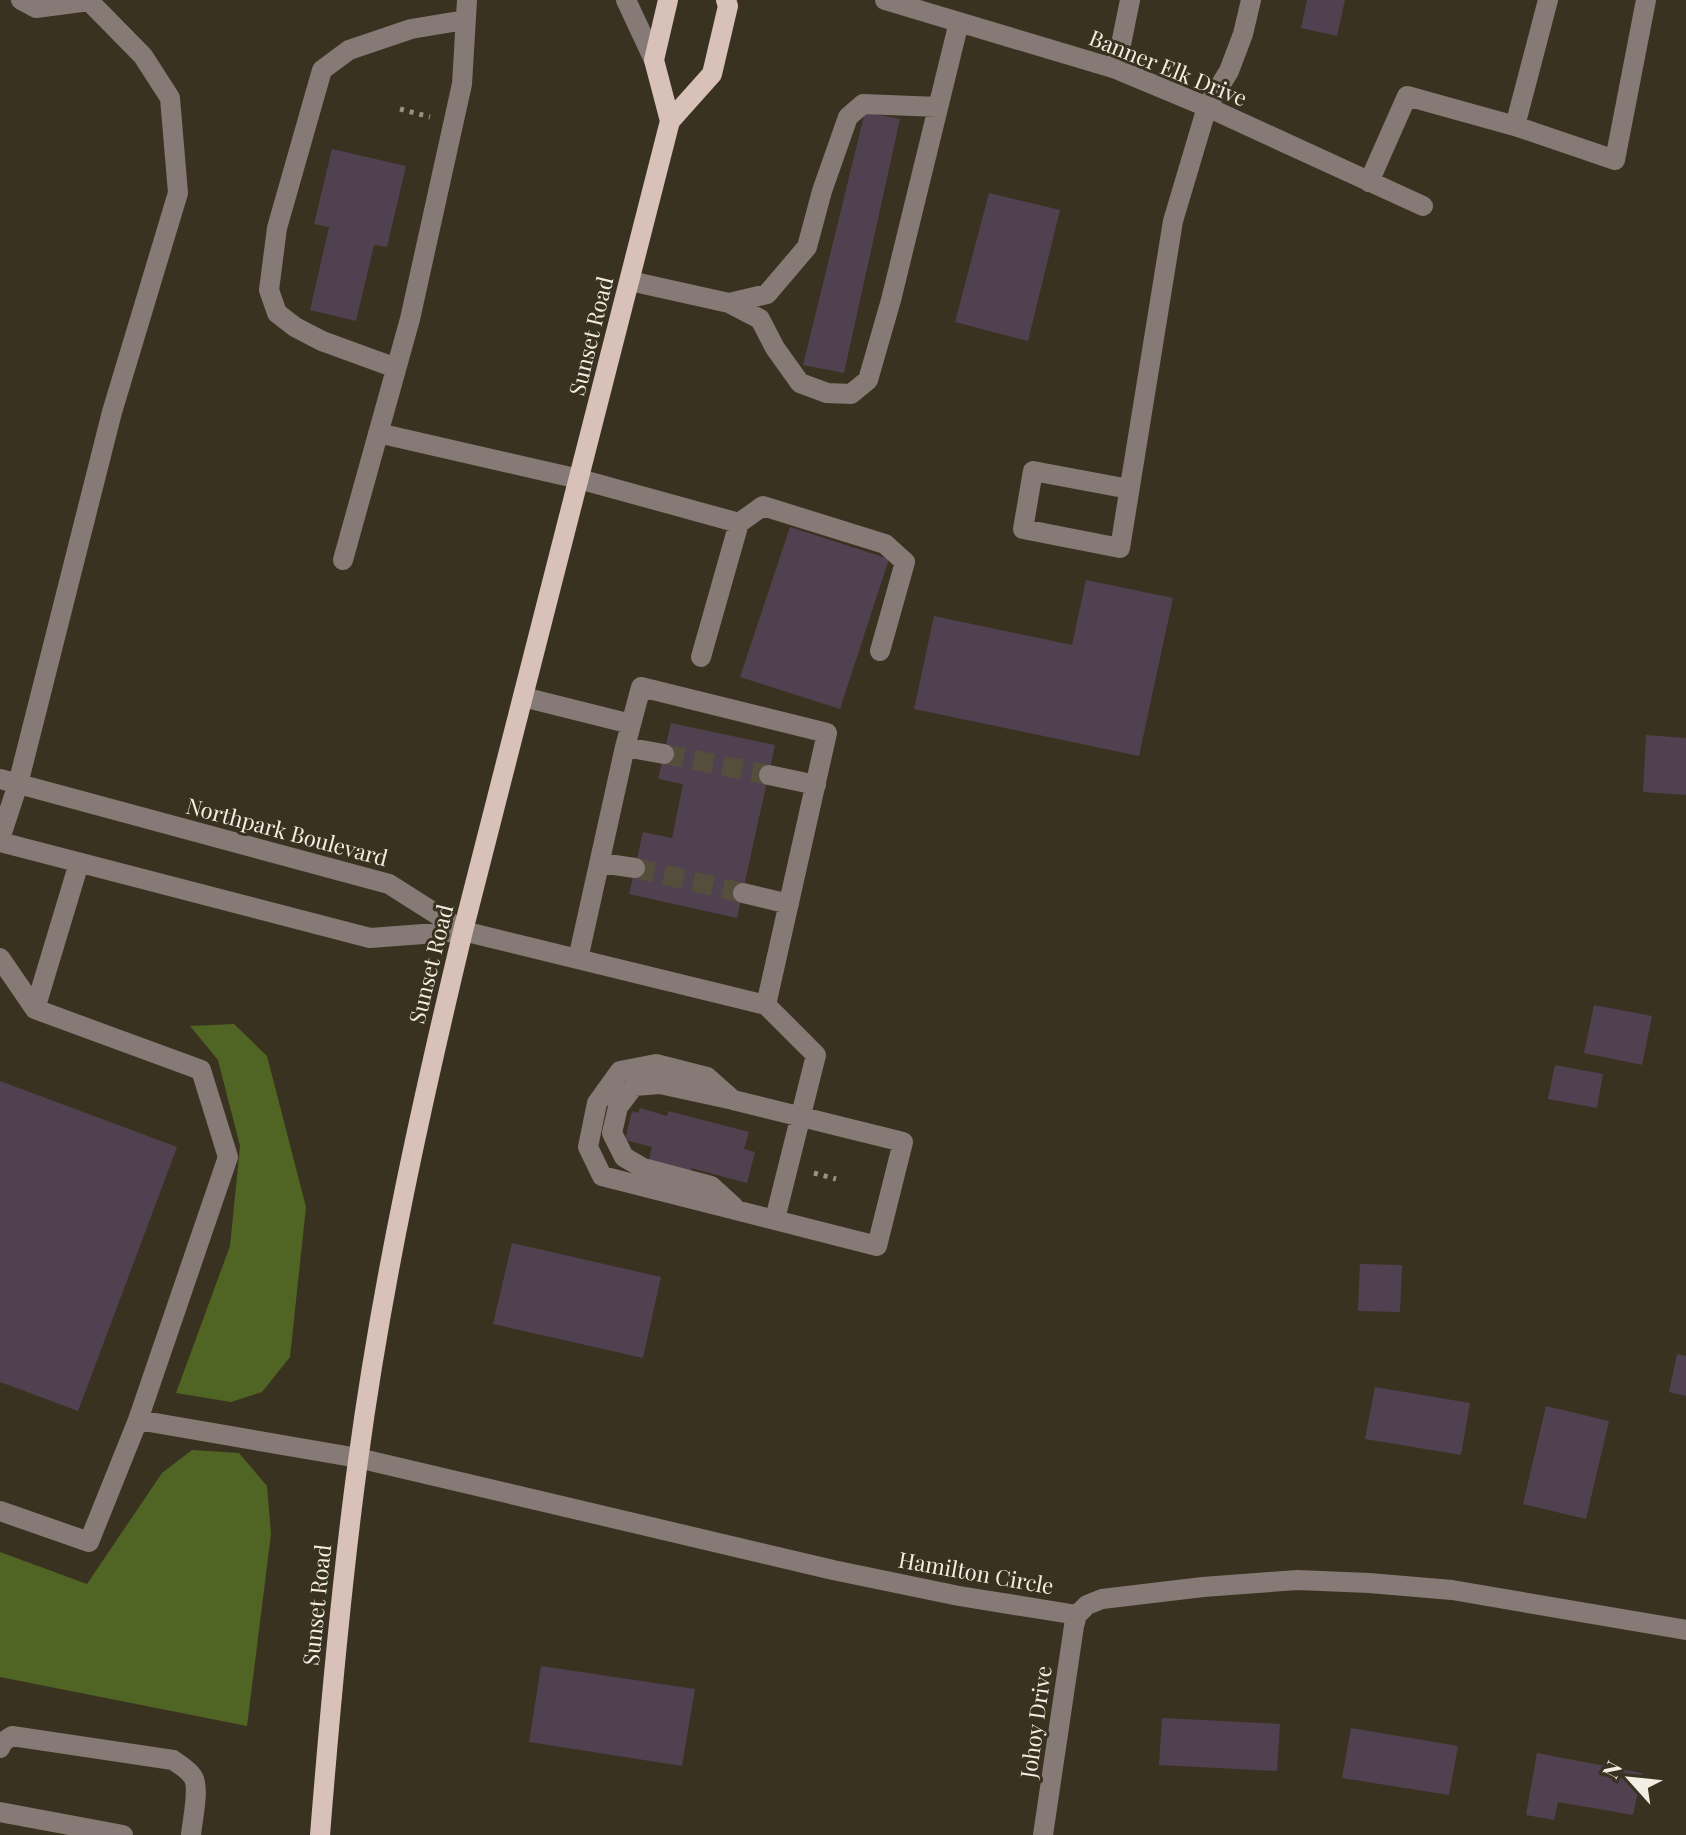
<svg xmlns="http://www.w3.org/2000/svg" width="1686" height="1835" font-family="'Playfair Display',serif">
<rect width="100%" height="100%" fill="#3a3220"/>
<path fill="#506423" d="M234 1024 267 1056 306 1207 290 1357 262 1392 231 1402 176 1393 230 1246 240 1146 218 1060 190 1026Z
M192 1450 239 1453 267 1486 271 1534 247 1726 0 1677V1552L87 1584 162 1473Z"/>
<path fill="#504150" d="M1307 0H1345L1337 36 1301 28Z
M865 112 900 119 844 373 803 365Z
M332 149 406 166 387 247 374 245 356 321 310 310 329 227 314 224Z
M989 193 1060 210 1028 341 955 322Z
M790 527 889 559 840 709 740 677Z
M1086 580 1173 598 1139 756 914 709 934 616 1072 645Z
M671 723 775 745 737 918 629 894 643 832 672 838 683 784 658 779Z
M1646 735 1686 738V795L1643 792Z
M1594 1005 1652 1016 1642 1065 1584 1053Z
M1555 1065 1603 1074 1597 1108 1548 1099Z
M0 1081 177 1147 78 1411 0 1382Z
M640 1108 667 1116 668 1111 749 1132 744 1149 755 1152 747 1183 691 1168V1172L649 1160 652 1147 625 1140 632 1111 638 1113Z
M512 1243 661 1277 643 1358 493 1324Z
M1360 1264 1402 1265 1400 1312 1358 1311Z
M1677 1354 1686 1356V1396L1669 1392Z
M1375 1387 1470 1403 1461 1455 1365 1439Z
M1546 1406 1609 1421 1586 1519 1523 1504Z
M541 1666 695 1689 682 1766 529 1742Z
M1162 1718 1280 1724 1277 1771 1159 1765Z
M1351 1728 1458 1746 1449 1795 1342 1778Z
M1537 1753 1642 1773 1633 1815 1558 1802 1554 1820 1526 1815Z"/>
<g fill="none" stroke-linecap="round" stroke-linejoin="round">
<path stroke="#564e3d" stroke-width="20" stroke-dasharray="20 10" stroke-linecap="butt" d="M664 754 769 775
M635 868 743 893"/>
<path stroke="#999284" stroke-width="5" stroke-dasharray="4 6" stroke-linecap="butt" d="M400 109 430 117
M814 1173 836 1179"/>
<path stroke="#857a76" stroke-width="20" d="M626 0 654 60
M885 0 1116 69 1207 107 1423 206
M1116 69 1130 0
M1515 126 1615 160 1646 0
M1369 182 1407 96 1515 126 1548 0
M630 281 729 303 760 319 775 348 800 383 827 393 851 394 868 380 891 300 959 22
M729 303 767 294 807 247 822 191 848 117 863 104 938 107
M396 368 322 341 295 327 277 313 269 290 277 228 322 70 349 50 411 29 465 20
M378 433 579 479 739 523 701 657
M1129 489 1033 471 1023 529 1120 548 1173 221 1207 107 1229 71 1243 34 1251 0
M739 523 763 506 885 544 905 562 880 651
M343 560 410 319 462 84 467 0
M523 697 631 724
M625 747 664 754
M769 775 816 785
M0 779 389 884 463 931
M0 839 18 784 112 412 178 193 170 98 143 56 89 1 36 8 21 0
M0 842 370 938 463 931 766 1005 827 733 641 687 625 747 578 959
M601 863 635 868
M743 893 789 904
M0 958 35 1009 201 1070 228 1157 138 1420 89 1542 0 1511
M766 1005 816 1055 775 1219
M35 1009 79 863
M656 1064 707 1077 733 1100 903 1142 877 1246 602 1176 588 1147 597 1103 620 1071Z
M729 1099 660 1084 634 1086 618 1107 612 1133 624 1157 643 1168 711 1186 734 1207
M138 1420 358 1458 833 1570 959 1596 1077 1615 1087 1605 1102 1599 1203 1587 1297 1580 1369 1583 1452 1590 1686 1630
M0 1748 3 1742 12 1736 173 1760C180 1765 189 1770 193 1777 200 1788 192 1822 191 1835
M0 1812 123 1835
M1043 1835 1074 1626 1077 1615"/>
<path stroke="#d7c1b9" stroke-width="20" d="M668 0 654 60 670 121
M320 1835C330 1710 341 1585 358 1461 382 1282 421 1106 463 931L670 121 712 74 728 6 726 0"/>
</g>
<g text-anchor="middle" stroke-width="6" stroke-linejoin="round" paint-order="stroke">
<g font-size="22" fill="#f3eee3" stroke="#3a3220">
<text transform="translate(1168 68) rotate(22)" y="8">Banner Elk Drive</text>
<text transform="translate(591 336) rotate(-76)" y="8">Sunset Road</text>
<text transform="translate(287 832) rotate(15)" y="8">Northpark Boulevard</text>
<text transform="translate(431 964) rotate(-76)" y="8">Sunset Road</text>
<text transform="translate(976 1573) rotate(10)" y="8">Hamilton Circle</text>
<text transform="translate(317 1605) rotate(-84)" y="8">Sunset Road</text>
<text transform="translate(1036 1722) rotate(-82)" y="8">Johoy Drive</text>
</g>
</g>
<g transform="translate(1630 1779) rotate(297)" stroke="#3a3220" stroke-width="6" paint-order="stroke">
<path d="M0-6L14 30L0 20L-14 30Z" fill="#f3eee3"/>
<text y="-12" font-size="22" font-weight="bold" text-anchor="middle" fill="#f3eee3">N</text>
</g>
</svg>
